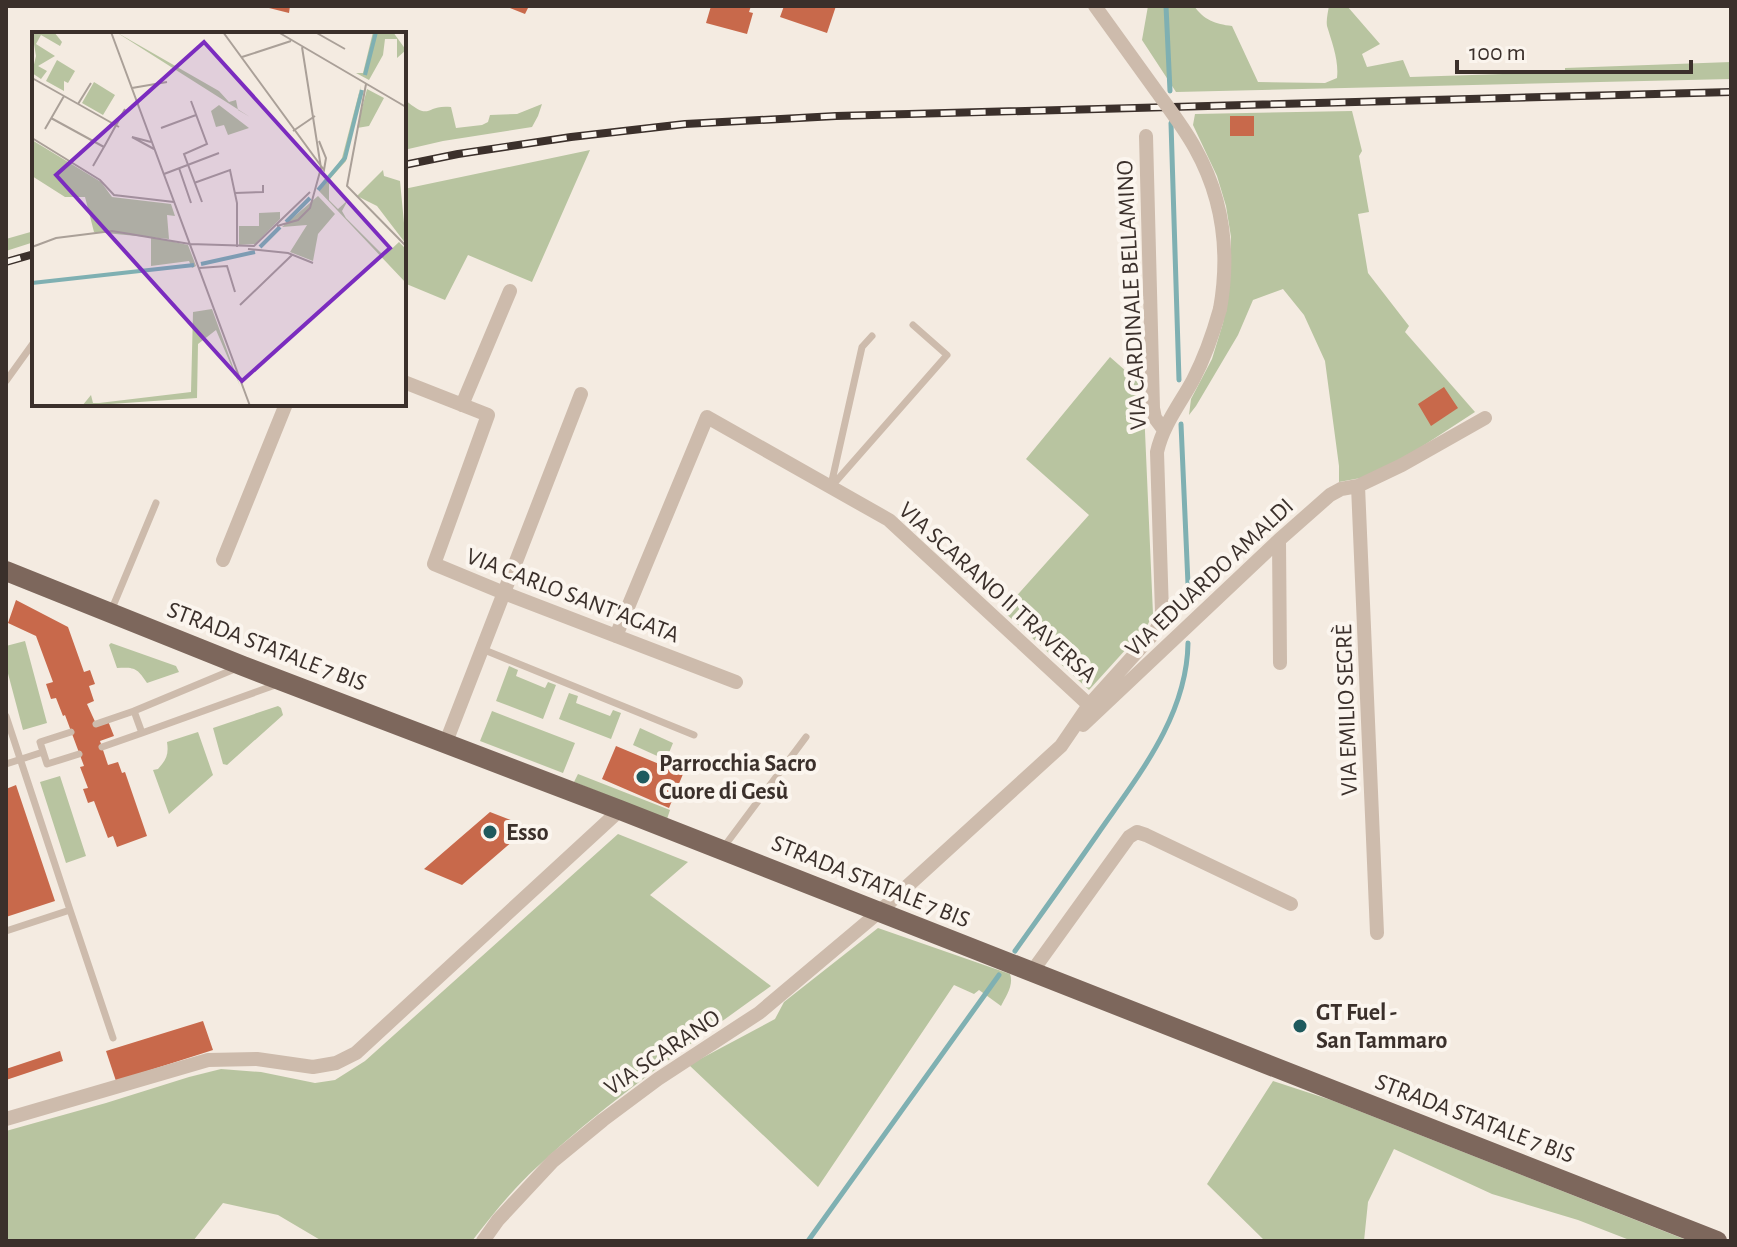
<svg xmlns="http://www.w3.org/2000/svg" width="1737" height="1247" font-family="'Alegreya Sans',sans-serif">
<rect width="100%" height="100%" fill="#f4ebe1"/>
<path fill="#b8c4a0" d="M1148 6H1194C1204 20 1215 24 1232 26L1258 82 1325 83 1337 78C1339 60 1332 43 1327 26 1326 20 1328 12 1329 6H1347L1380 44 1362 54 1367 67 1403 60 1410 77 1565 72V68L1731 62V79L1176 92 1142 40Z
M404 99C432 123 424 104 451 107L456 128 482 125 488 122 490 115 517 114 542 104 538 116 532 127 443 141 404 150Z
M1352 111 1362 151 1359 156 1369 212 1358 214 1368 273 1409 326 1405 332 1475 412 1392 466 1366 477 1339 482V466L1325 361 1304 315 1283 289 1253 300 1238 335 1196 406 1189 415 1191 399 1212 359 1223 323 1231 270V237L1226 206 1217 176 1193 125 1195 114Z
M590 150 532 282 468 255 445 300 404 283V189Z
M34 231V242L6 251V239Z
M1110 357 1143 386 1153 614 1147 626 1089 690 1003 611 1089 515 1026 459Z
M25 641 47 723 23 730 6 666V646Z
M111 643 176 666 179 672 147 683C137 668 135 667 117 668L109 645Z
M509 666 518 670 516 676 545 688 548 682 556 685 543 719 496 701Z
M569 693 578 696 576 703 610 716 613 710 621 713 611 739 559 719Z
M278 706 281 708 283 715 227 765 223 764 213 728Z
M492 711 575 743 563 773 480 741Z
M640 728 673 743 666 760 633 745Z
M198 732 213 775 169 814 153 770 158 769C166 760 169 755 167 742Z
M578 774 670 810 667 819 574 782Z
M60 776 86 856 66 863 40 782Z
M618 834 688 862 650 895 771 986C691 1044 610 1099 537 1167 513 1189 492 1215 472 1241H322L278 1215 223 1203 193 1241H6V1131L106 1103 189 1077 221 1069 261 1072 315 1083 335 1080 365 1061Z
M878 928 1010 974C1014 985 1006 996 1001 1006L979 990 974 994 954 985 818 1187 689 1065 775 1019 784 1002Z
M1273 1081 1331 1100 1689 1241H1632L1578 1220 1492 1194 1394 1149 1368 1202 1364 1241H1265L1207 1184Z"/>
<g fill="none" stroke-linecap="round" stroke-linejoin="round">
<path stroke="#7fb0b2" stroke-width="5" d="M1166 6 1170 91
M1171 123 1179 380
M1181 424 1189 607
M1015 951C1042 913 1070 874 1097 835 1137 777 1187 717 1188 643
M808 1241 999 975"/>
</g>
<path fill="#c8694b" d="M261 6H290L289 13Z
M505 6H529L525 14Z
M711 6H751L749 12 753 13 747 34 706 23Z
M784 6H836L827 33 780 17Z
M1230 116H1254V136H1230Z
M1444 387 1458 408 1431 426 1418 404Z
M16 600 68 627 84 672 90 670 95 684 89 686 94 701 87 704 97 726 108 721 114 736 100 741 108 765 118 762 122 773 125 772 147 836 117 847 113 836 108 838 94 801 88 803 83 789 88 788 80 767 84 766 65 715 63 716 56 698 51 699 46 684 53 682 36 636 8 623Z
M616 746 683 774 669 808 602 779Z
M16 785 55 901 6 917V789Z
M490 812 529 827 462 885 424 869Z
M203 1021 213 1050 116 1081 106 1051Z
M60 1051 63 1061 6 1080V1069Z"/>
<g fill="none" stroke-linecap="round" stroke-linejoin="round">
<path stroke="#cdbbac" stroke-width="7" d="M6 381 34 342
M831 485 862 347 872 336
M831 487 947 355 913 325
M111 611 156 503
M482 649 694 735
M237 668 134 711 142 733 278 684
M6 716 70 910
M96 724 134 711
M71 732 40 742 47 764 79 754
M102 747 142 733
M6 764 43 752
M723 848 806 737
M6 931 70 910 113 1038"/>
<path stroke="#cdbbac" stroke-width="14" d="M1146 136 1153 408 1155 418 1164 430
M404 382 488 415 434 564 504 593 736 682
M462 405 510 291
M1358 486 1377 933
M1279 540 1280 663
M223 560 286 404
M616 636 707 417 889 520 1089 705
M1083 725 1279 540 1330 495 1341 489 1358 486 1402 465 1485 418
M446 742 581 394
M1031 973 1129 837 1137 832 1146 835 1291 904
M6 1119 208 1060 257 1059 313 1067 336 1063 356 1053 620 810
M483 1241 498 1220 553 1161 603 1120 658 1079 759 1013 879 912 1061 746 1089 705 1154 633 1159 625 1162 613 1157 452C1163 425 1180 404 1193 380 1205 357 1213 334 1220 309"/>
<path stroke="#7d675c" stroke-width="20" d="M6 571 243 666 620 810 1717 1241"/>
<g stroke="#3b302b" stroke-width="8">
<path id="rail" d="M404 165 458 154 571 137 685 124 836 116 1731 92
M6 262 34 254"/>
</g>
<use href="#rail" stroke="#fbf5ee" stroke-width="5" stroke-dasharray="15" stroke-linecap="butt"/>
<path stroke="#cdbbac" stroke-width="14" d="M1095 6C1116 35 1136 63 1157 92 1170 110 1184 128 1195 148 1223 198 1230 253 1220 309"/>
</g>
<g fill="#1f5a5e" stroke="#fbf5ee" stroke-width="3">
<circle cx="643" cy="777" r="8"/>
<circle cx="490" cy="832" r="8"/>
<circle cx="1300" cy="1026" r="8"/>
</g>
<g text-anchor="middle" stroke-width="8" stroke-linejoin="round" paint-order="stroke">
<g font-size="24" fill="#3b302b" stroke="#fbf5ee">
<text transform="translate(1131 295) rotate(-93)" y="8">VIA CARDINALE BELLAMINO</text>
<text transform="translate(1209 577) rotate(-43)" y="8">VIA EDUARDO AMALDI</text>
<text transform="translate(998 592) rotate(42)" y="8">VIA SCARANO II TRAVERSA</text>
<text transform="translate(573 595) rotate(21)" y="8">VIA CARLO SANT'AGATA</text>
<text transform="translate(267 646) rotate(21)" y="8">STRADA STATALE 7 BIS</text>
<text transform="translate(1346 710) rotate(-92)" y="8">VIA EMILIO SEGRÈ</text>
<text transform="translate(871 881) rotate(22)" y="8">STRADA STATALE 7 BIS</text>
<text transform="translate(662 1052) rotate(-34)" y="8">VIA SCARANO</text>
<text transform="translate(1475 1118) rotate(21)" y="8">STRADA STATALE 7 BIS</text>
</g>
<g font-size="24" font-weight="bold" fill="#3b302b" stroke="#fbf5ee" text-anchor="start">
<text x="659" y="771">Parrocchia Sacro<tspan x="659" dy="28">Cuore di Gesù</tspan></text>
<text x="506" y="840">Esso</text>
<text x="1316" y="1020">GT Fuel -<tspan x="1316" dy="28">San Tammaro</tspan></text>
</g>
</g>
<g transform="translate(32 32)">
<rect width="374" height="374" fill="#f4ebe1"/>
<path d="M0 0H22L30 10 28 14 9 3 4 12 23 24 6 34 15 39 9 47 0 41 4 24ZM84 0 187 59 197 70 204 68 206 78 218 85ZM341 0H361L374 18 365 26V7H353L351 23 337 48 324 41H331ZM25 28 43 39 36 51 32 49V59L14 49ZM62 50 83 63 71 83 50 71ZM329 53 314 129 297 148V168L306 177 316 168 310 179 314 186 352 224 367 210 374 217V251L287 159 310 126ZM335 57 352 66 337 94 325 96ZM187 73 217 96 196 103 192 93 184 95 179 79ZM0 108 69 150 80 165 139 172 143 184 135 183 137 207 62 200 53 165H33L0 144ZM351 138 352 144 368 149 374 212 345 174 325 164ZM286 164 303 182 286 202 281 229 258 220 275 193 250 195ZM248 180V187L223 212 207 213V194H227V181ZM119 205 156 213 164 234 160 236 157 229 119 234ZM180 277 208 354 184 298 166 312 165 366 50 374 59 363 61 371H67L159 360 161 280Z" fill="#b8c4a0"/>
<path fill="none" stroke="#7fb0b2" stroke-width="4" d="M333 43 344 0M286 158 313 126 330 58M254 190 278 166M228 215 248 195M169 232 223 220M0 251 162 233"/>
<path fill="none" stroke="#aaa098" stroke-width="2" d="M79 0 218 374M191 0 292 138 294 126 287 109M246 0 374 75M283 0 313 17M210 25 259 9M0 46 87 95M334 52 315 154 374 214M100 56 135 50M159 69 175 112 152 122 170 170M46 72 59 51M19 86 72 115 61 134M129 96 164 83M13 97 32 64M261 99 283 84M0 106 68 148 82 163 142 170M119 110 100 105 122 117M72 115 93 77M147 136 159 171M132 142 187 121M162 151 198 138 205 171V215M203 161 231 160V153M245 194 266 188 278 176 289 136 270 15M0 215 24 206 80 199 158 212 222 214 278 160M216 217 256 221 281 231M167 236 195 234 203 260M208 273 260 223"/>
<path fill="#7b2cbf" fill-opacity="0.15" stroke="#7b2cbf" stroke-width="4" d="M172 10 358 216 210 349 24 143Z"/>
<rect width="374" height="374" fill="none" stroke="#3b302b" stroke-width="4"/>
</g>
<rect width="1737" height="1247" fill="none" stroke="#3b302b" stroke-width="16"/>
<path d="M1457 60v12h234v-12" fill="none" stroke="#3b302b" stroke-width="4"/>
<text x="1469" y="60" font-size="24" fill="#3b302b" stroke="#fbf5ee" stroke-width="6" paint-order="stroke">100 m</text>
</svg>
